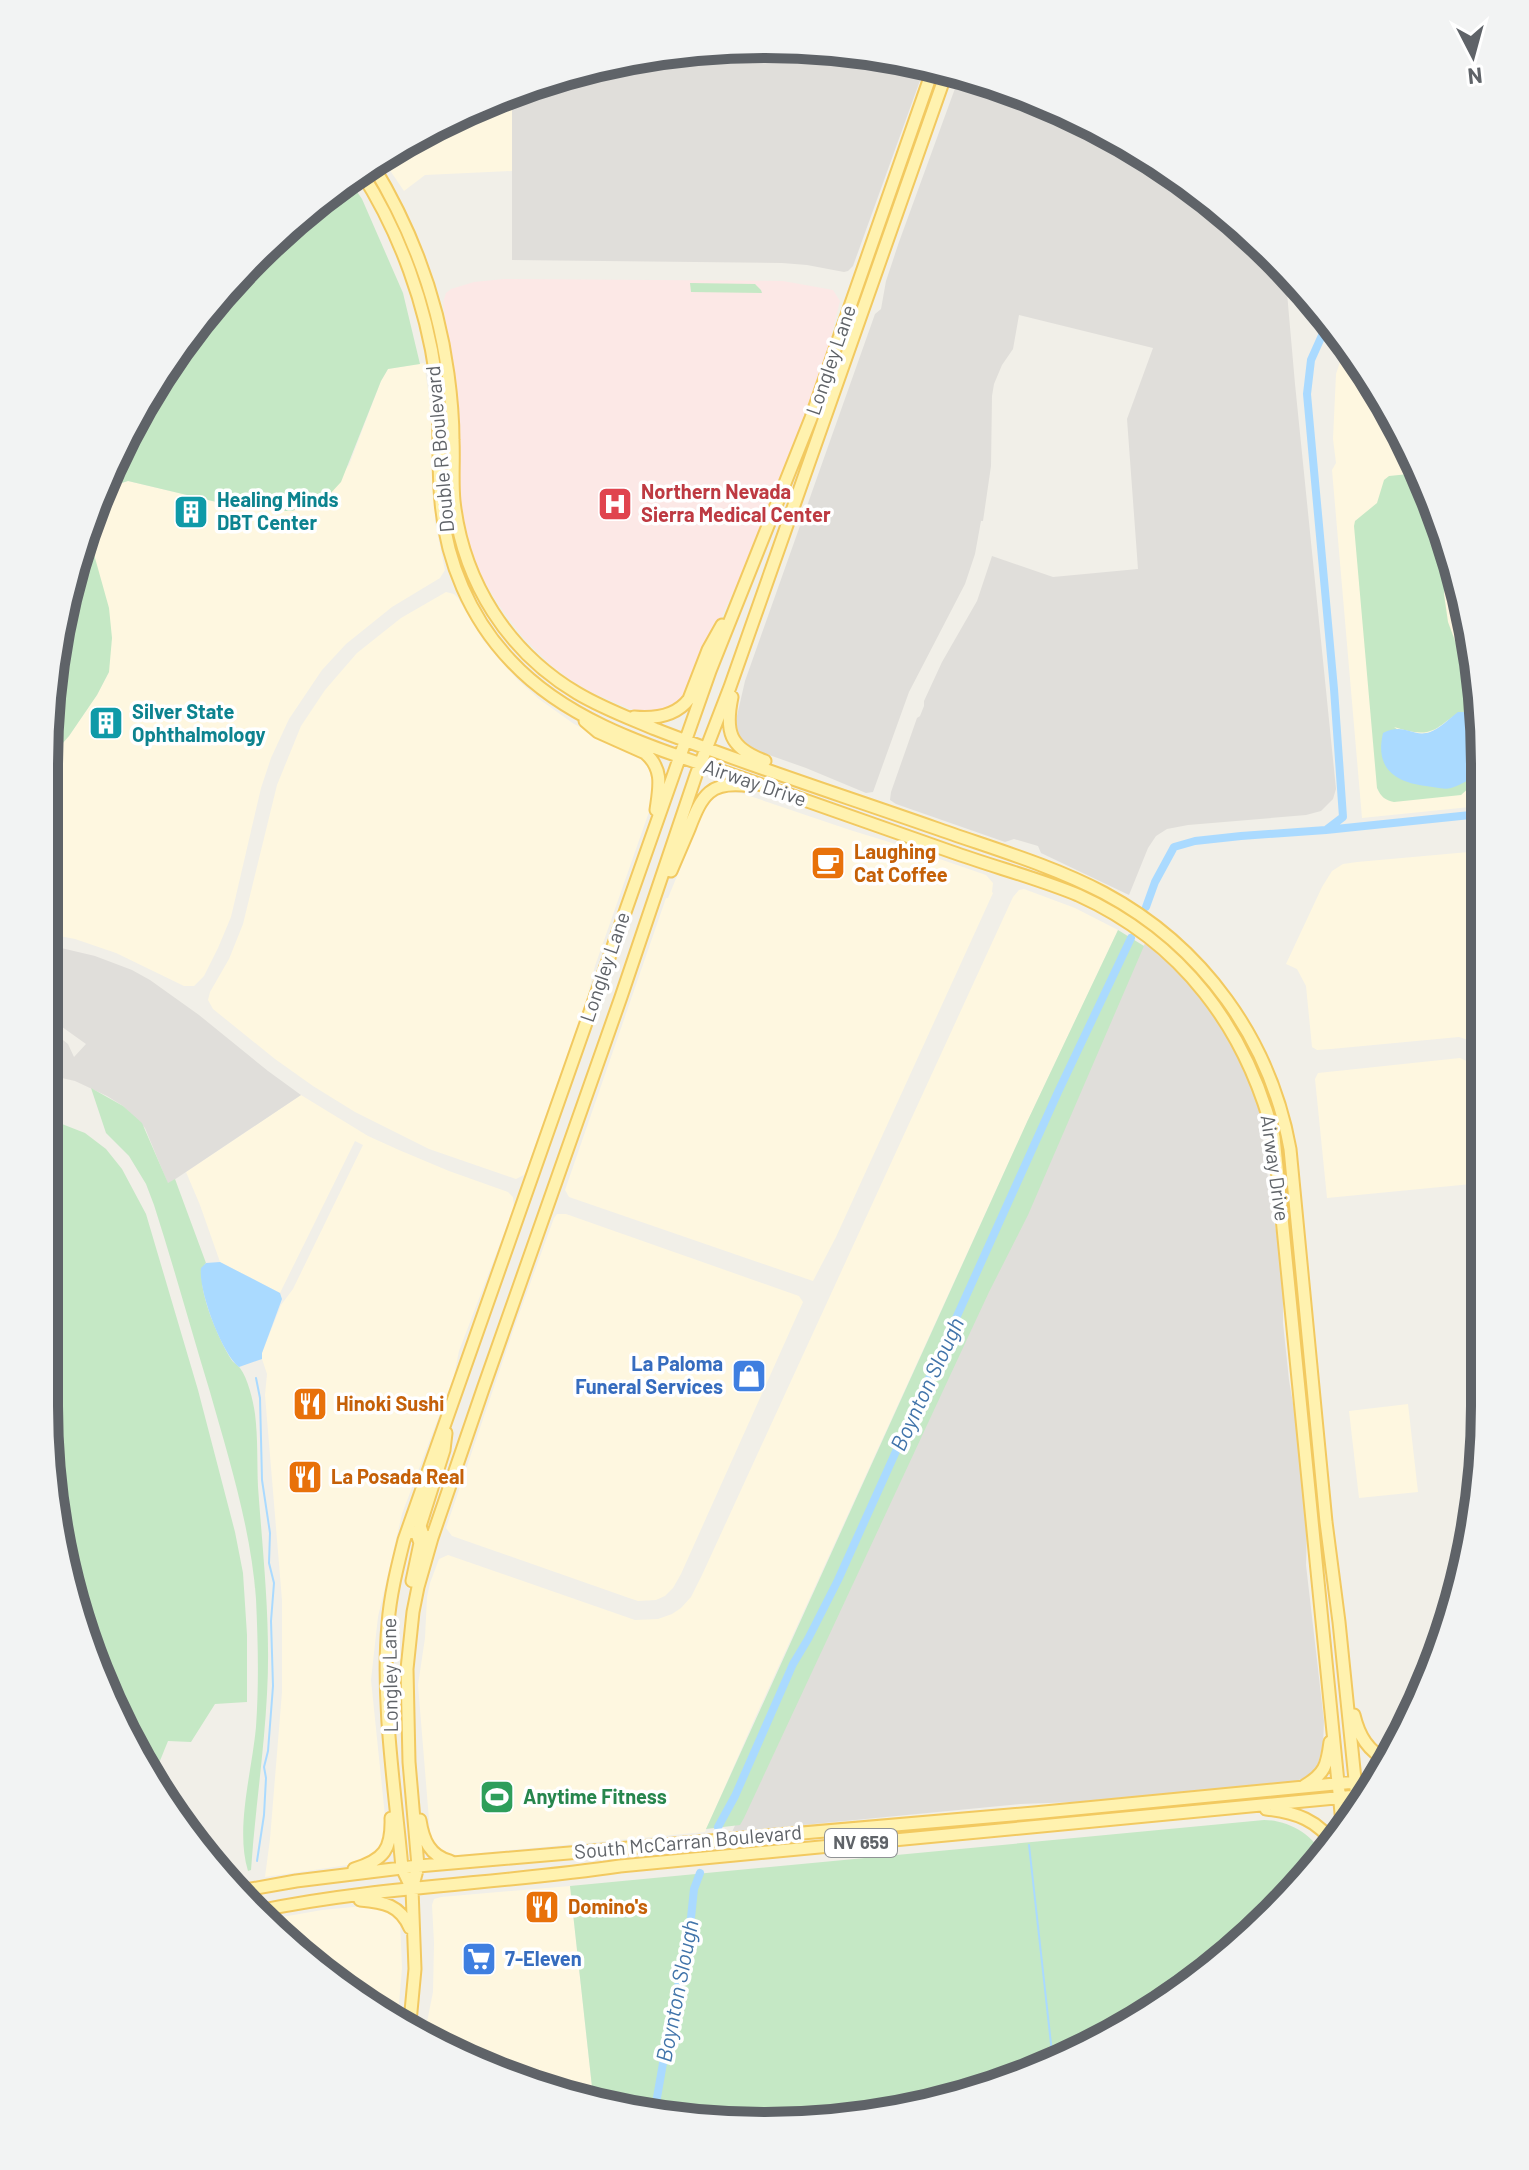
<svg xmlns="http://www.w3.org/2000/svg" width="1529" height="2170" font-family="Barlow,sans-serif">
<rect width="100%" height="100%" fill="#f1efe8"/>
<path fill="#fef7e0" d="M512 92V171L425 175 404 191 381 157 404 141Z
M1345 347 1411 446 1479 670 1480 806 1362 818 1332 470 1336 463 1333 439 1336 374Z
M424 363 434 430 435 522 445 570 440 578 392 607 346 644 322 670 289 719 271 758 261 788 231 917 218 948 204 976 194 986H184L116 953 75 939 44 933 45 752 62 744 69 736 97 695 109 672 90 540 109 487 128 481 229 505 292 511 308 506 319 502 349 465 381 381 388 369Z
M446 592 454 594 458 598 483 640 518 680 539 699 574 724 604 739 635 752 652 766 656 792 595 966 587 999 526 1171 524 1175 516 1179 429 1149 355 1112 313 1086 275 1059 213 1009 208 1000 210 992 229 959 243 924 277 785 301 726 325 690 357 653 401 618Z
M727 792 741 793 850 830 902 846 986 875 993 883 992 892 993 893 836 1237 813 1281 569 1197 565 1190 666 898H668L705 808 717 795Z
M1480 851 1481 1044 1459 1037 1331 1049 1317 1050 1312 1047 1306 986 1297 969 1286 964 1322 887 1332 871 1343 864 1357 862Z
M1024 889 1075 908 1118 930 1027 1122 755 1718 705 1832 458 1855 450 1854 441 1849 433 1840 430 1832 418 1685 425 1638 427 1597 430 1583 439 1559 448 1555 635 1620 658 1619 672 1614 681 1608 691 1597 702 1575 1013 897 1019 890Z
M1460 1058 1471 1063 1481 1079 1482 1183 1327 1198 1315 1079 1318 1073Z
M301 1095 368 1136 399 1150 449 1171 508 1192 513 1197 514 1207 459 1351 454 1376 402 1514 378 1617 371 1680 386 1826 383 1844 377 1854 362 1863 265 1877 270 1839 282 1692V1600L265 1395 267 1374 262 1359V1353L281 1305 293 1289 363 1145 355 1141 280 1293 220 1262 200 1205 186 1172Z
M557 1214H566L799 1296 803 1302 681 1574 673 1588 665 1596 656 1600 638 1601 629 1598 452 1536 446 1528 514 1328 554 1218Z
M1408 1404 1418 1492 1359 1498 1349 1411Z
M570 1886 592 2087 560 2079 487 2070 425 2032 433 1992 434 1943 432 1905 434 1899 441 1897Z
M364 1906 392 1912 400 1921 402 1968 398 2015 290 1947 265 1920 322 1910Z"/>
<path fill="#e0deda" d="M811 46 926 64 853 266 848 271 844 272 807 265 782 263 512 260V92L532 82 670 50Z
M961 72 1083 118 1203 193 1285 270 1295 384 1336 789 1333 799 1321 811 1306 815 1188 825 1167 829 1156 836 1148 848 1129 895 1041 853 1038 846 1014 839 1005 842 896 804 890 800 891 792 917 718 920 716 924 706V701L942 662 977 601 992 556 1053 577 1138 569 1127 419 1153 348 1019 315 1013 349 1002 365 994 384 992 396 991 466 983 521H981L975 554 965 584 909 692 873 792 866 793 806 768 752 749 739 737 737 729 736 720 745 681 875 314 881 309 886 281 899 242Z
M1145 943 1184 978 1215 1018 1241 1062 1260 1111 1271 1204 1279 1247 1283 1286V1323L1289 1380 1297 1427 1307 1527 1306 1565 1324 1721 1323 1745 1317 1767 1307 1777 1296 1781 1076 1802 1020 1804 732 1832 1136 955 1139 956Z
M44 944 95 956 132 970 150 980 199 1015 268 1071 301 1095 168 1184 145 1128 123 1106 107 1096 75 1081 44 1074V1025L68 1044 74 1057 86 1044 44 1014Z"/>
<path fill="#fce8e6" d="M504 279 783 281 833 290 840 301 827 354 797 439 742 574 708 644 689 693 674 709 643 714 591 692 571 680 551 665 523 637 501 608 475 567 463 527 459 496 456 399 443 302 446 293 451 289 474 282Z"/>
<path fill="#c5e8c5" d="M349 180 362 199 403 293 420 364 388 369 381 381 341 482 329 495 319 502 292 511H275L229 505 128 481 109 487 141 404 289 223Z
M690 283 755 284 761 290 762 293 691 292Z
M1419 473 1445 559 1444 594 1448 622 1463 662 1479 688V716C1458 701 1446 729 1427 732 1416 734 1405 730 1394 727L1469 780 1479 772V782L1471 786 1461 795 1394 802C1385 800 1381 797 1377 788L1354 526 1355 521 1377 503 1384 480 1389 476Z
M90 540 109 608 112 638 109 672 97 695 69 736 62 744 45 752 58 623Z
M1118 930 1144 946 1028 1215 989 1292 744 1818 740 1825 706 1829 1027 1122Z
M91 1088 123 1106 142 1123 168 1183 175 1179 206 1263C191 1279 220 1342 231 1359 233 1363 237 1364 240 1368 248 1379 253 1400 255 1414 258 1438 257 1463 258 1487 263 1556 271 1625 267 1694 264 1753 255 1811 251 1870L248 1871C235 1829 252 1771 256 1727 259 1684 258 1642 256 1599 251 1529 229 1459 210 1392 191 1330 174 1267 154 1205L146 1184 129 1156 106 1133Z
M44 1117 85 1133 106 1149 122 1169 146 1214 198 1390 235 1532 243 1573 247 1635V1702L215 1704 191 1742 168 1741 153 1778 69 1592 44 1405Z
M1264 1820C1288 1820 1314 1835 1324 1857L1240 1947 1084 2051 905 2112 687 2119 646 2108 592 2087 570 1886Z"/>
<path fill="#aadaff" d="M1458 712H1474L1479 716V773C1470 779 1461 785 1451 788 1444 790 1434 787 1426 786 1393 782 1375 767 1383 733 1405 722 1413 738 1430 732 1439 729 1450 718 1458 712Z
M220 1262 280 1293 282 1299 262 1353V1359L239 1367C222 1354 198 1290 201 1268L206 1263Z"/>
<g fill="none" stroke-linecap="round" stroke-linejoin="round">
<path stroke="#aadaff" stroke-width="2" d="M256 1378 260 1398 262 1480 270 1533 269 1563 274 1583 271 1621 273 1686 268 1751 264 1767 266 1778 264 1815 257 1861
M1029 1845 1053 2062"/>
<path stroke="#aadaff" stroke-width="8" d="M1326 830 1480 814
M1146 907 1155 882 1174 847 1195 841 1241 836 1326 830 1343 817 1334 689 1307 394 1311 360 1328 322
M718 1827 735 1796 793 1664 808 1639 838 1580 1058 1092 1131 938
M655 2109 673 2006 688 1946 694 1889 700 1873"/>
<g stroke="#f2c960" stroke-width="15">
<path id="major" d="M372 164C411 228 438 299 448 374 451 396 453 418 453 440 454 461 452 481 454 501 463 582 508 652 577 693 602 708 629 718 655 729 747 765 841 795 935 828 991 848 1051 865 1104 893 1203 946 1270 1039 1290 1149L1326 1522 1339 1622 1358 1809
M361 172C400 233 426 305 436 377 441 419 437 461 441 502 446 561 470 618 511 661 563 717 639 743 710 767 791 795 872 824 952 852 994 867 1037 878 1078 895 1182 942 1246 1028 1274 1137L1343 1833
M732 697C725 731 729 748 765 761
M634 717C655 719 676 716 689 699L708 650 722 625
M585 721 598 732 645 753C664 769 659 788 656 810
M671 871C677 857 683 843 689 829 702 795 710 780 750 786
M408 1530 417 1534 420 1543 412 1581
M428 1537 423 1535 420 1526 444 1450 446 1433
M1354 1715C1359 1736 1368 1751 1388 1761
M1304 1786C1325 1774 1327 1765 1330 1742
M1266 1809C1294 1812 1320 1820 1334 1846
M420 1820C423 1840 430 1856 450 1861
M354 1869C384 1860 392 1849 391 1818
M412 1889 402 1868C395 1789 381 1702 388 1624 390 1596 397 1568 404 1540L710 671 811 418 934 66
M240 1891 296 1881 418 1866 1034 1813 1376 1780
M360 1900C384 1902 400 1905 410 1928
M258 1911C377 1886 500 1884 620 1866L1367 1795
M410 2022 415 1969 412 1889 418 1866 409 1762 407 1669 413 1612 418 1587 432 1538 483 1389 621 997 696 775 730 687 948 68"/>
</g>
<use href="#major" stroke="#fff2af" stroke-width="11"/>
</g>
<defs>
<g id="hospital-square" transform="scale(1.8)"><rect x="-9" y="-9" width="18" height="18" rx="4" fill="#e0444e" stroke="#fff"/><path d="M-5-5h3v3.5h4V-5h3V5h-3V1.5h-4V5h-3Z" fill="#fff"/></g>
<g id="building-square" transform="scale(1.8)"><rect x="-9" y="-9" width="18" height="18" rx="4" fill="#0f9aa8" stroke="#fff"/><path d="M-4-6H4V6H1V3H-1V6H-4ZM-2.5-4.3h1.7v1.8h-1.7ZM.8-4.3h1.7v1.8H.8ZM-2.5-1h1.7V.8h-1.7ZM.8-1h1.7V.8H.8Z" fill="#fff"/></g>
<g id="cafe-square" transform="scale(1.8)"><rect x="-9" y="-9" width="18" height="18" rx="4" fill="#e8710a" stroke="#fff"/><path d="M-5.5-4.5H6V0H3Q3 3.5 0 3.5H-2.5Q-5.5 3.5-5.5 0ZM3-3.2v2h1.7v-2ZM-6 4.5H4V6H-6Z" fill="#fff"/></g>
<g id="shop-square" transform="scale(1.8)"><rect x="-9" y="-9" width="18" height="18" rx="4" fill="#3f7fe0" stroke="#fff"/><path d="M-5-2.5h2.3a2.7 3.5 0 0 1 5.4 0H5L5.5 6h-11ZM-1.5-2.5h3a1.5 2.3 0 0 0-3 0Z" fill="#fff"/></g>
<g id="restaurant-square" transform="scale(1.8)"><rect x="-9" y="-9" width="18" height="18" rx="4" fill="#e8710a" stroke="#fff"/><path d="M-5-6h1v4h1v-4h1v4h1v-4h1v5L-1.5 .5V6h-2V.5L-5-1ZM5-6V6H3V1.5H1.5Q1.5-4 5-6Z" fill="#fff"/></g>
<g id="stadium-square" transform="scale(1.8)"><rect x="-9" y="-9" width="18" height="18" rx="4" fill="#2e9e5b" stroke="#fff"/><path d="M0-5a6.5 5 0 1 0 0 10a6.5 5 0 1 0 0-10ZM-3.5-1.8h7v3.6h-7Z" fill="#fff"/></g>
<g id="supermarket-square" transform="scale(1.8)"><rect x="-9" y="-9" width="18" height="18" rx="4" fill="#3f7fe0" stroke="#fff"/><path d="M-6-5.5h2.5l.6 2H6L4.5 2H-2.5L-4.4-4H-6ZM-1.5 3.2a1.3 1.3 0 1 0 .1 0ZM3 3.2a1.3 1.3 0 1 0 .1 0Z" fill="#fff"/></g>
</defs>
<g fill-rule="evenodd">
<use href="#hospital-square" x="615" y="504"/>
<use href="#building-square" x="191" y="512"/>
<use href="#building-square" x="106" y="723"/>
<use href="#cafe-square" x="828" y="863"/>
<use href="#shop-square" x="749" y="1376"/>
<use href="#restaurant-square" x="310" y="1404"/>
<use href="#restaurant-square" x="305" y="1477"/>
<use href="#stadium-square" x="497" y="1797"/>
<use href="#restaurant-square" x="542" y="1907"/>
<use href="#supermarket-square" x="479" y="1959"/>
</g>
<g text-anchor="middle" stroke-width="7" stroke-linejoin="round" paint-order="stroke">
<rect fill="#fff" stroke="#8f9295" stroke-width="2" x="825" y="1829" width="72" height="28" rx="6"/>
<g font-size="18" font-weight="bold" fill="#5f6368">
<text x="861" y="1849">NV 659</text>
</g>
<g font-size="20" fill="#5f6368" stroke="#fff">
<text transform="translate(831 360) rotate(-71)" y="7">Longley Lane</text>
<text transform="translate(440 449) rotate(-95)" y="7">Double R Boulevard</text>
<text transform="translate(755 783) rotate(19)" y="7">Airway Drive</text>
<text transform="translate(605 967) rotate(-71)" y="7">Longley Lane</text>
<text transform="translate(1275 1168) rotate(82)" y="7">Airway Drive</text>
<text transform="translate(390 1675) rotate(-91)" y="7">Longley Lane</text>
<text transform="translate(688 1842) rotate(-5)" y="7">South McCarran Boulevard</text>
</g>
<g font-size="20" font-weight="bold" fill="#be3a42" stroke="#fff" text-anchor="start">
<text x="641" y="499">Northern Nevada<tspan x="641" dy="23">Sierra Medical Center</tspan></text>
</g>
<g font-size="20" font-weight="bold" fill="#0d838f" stroke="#fff" text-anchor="start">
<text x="217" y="507">Healing Minds<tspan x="217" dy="23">DBT Center</tspan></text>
<text x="132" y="719">Silver State<tspan x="132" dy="23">Ophthalmology</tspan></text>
</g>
<g font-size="20" font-weight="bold" fill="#c56008" stroke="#fff" text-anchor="start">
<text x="854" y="859">Laughing<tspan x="854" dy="23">Cat Coffee</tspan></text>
<text x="336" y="1411">Hinoki Sushi</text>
<text x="331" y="1484">La Posada Real</text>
<text x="568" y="1914">Domino's</text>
</g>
<g font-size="20" font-weight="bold" fill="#366cbe" stroke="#fff" text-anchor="end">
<text x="723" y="1371">La Paloma<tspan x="723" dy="23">Funeral Services</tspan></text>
<text x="505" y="1966" text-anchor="start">7-Eleven</text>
</g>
<g font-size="20" font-weight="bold" fill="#27864d" stroke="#fff" text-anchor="start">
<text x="523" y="1804">Anytime Fitness</text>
</g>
<g font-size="22" font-style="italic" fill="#4174aa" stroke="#fff">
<text transform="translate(927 1384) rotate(-65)" y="8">Boynton Slough</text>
<text transform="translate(677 1991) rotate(-79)" y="8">Boynton Slough</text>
</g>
</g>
<path d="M0 0H1529V2170H0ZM764 58H765A706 706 0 0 1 1471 764V1406A706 706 0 0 1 765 2112H764A706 706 0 0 1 58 1406V764A706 706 0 0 1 764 58Z" fill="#f2f3f3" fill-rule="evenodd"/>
<path fill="none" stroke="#5f6368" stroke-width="10" d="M764 58H765A706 706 0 0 1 1471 764V1406A706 706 0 0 1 765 2112H764A706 706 0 0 1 58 1406V764A706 706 0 0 1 764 58Z"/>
<g transform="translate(1473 56) rotate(174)" stroke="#ffffff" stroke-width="6" paint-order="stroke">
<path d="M0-6L14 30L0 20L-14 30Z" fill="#5f6368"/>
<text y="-12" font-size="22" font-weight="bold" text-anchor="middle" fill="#5f6368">N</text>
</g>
</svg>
